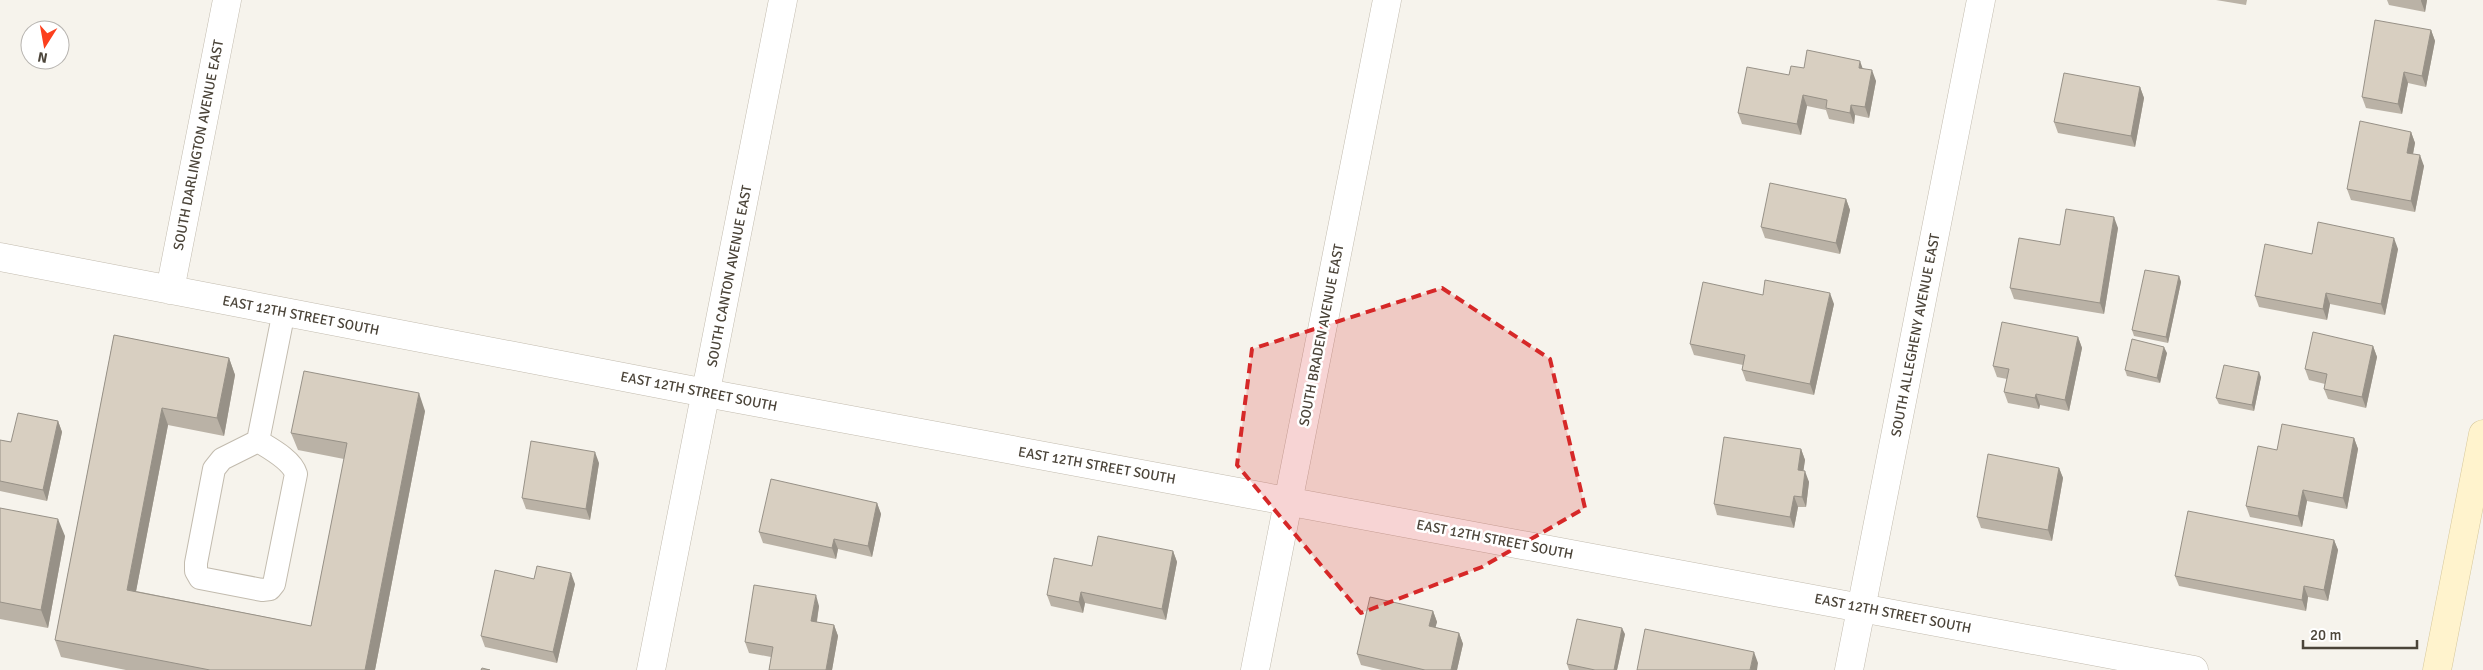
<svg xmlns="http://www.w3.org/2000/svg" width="2483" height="670" font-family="Signika,sans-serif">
<rect width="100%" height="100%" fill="#f6f3ec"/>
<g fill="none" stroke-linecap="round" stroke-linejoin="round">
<g stroke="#c2bbae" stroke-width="24">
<path id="service" d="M258 441C271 449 292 460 296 474L274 584 270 589 262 590 200 578 196 571V563L214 469 222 459 258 441 284 311"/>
</g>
<g stroke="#c2bbae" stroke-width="29">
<path id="minor" d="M0 257 706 393 2194 670
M170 290 227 0
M651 670 783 0
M1255 670 1387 0
M1849 670 1981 0"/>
</g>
<g stroke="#d6c79b" stroke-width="29">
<path id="secondary" d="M2437 670 2483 434"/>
</g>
<use href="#service" stroke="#fff" stroke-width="22"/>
<use href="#minor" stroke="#fff" stroke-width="28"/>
<use href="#secondary" stroke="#fff3cd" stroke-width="28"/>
</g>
<path fill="#bab2a6" d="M2216 0H2247L2246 5Z
M2387 0H2427L2425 12 2389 5Z
M2431 30 2435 41 2426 87 2408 83 2402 114 2366 108 2362 97Z
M1804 68H1863L1876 81 1869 118 1855 115 1854 124 1829 119 1826 110 1807 106 1801 135 1742 124 1738 113 1789 75Z
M2140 87 2144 98 2135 147 2058 133 2054 122Z
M2411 132 2415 143 2413 154 2424 166 2415 212 2351 200 2347 189Z
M1846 199 1850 210 1840 254 1765 238 1761 227Z
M2118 228 2104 314 2014 299 2010 288Z
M2398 249 2385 315 2330 304 2327 320 2259 307 2255 296 2312 254Z
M2179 276 2181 282 2168 343 2134 336 2132 330Z
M1763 295 1834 304 1814 395 1746 381 1742 370 1743 365 1694 355 1690 344Z
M114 335 229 358 235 375 224 436 168 425 136 591 311 626 344 459 298 450 291 433 425 411 375 670H126L61 657 55 640Z
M2078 337 2082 348 2069 411 2040 405 2039 409 2008 403 2004 392 2007 379 1997 377 1993 366Z
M2373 346 2377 357 2366 408 2328 399 2324 389 2325 384 2309 380 2305 369Z
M2167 353 2160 383 2127 376 2125 370Z
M2261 377 2254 411 2219 404 2216 398Z
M58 421 62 432 47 501 0 491V440L11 442Z
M2354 438 2358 449 2347 509 2307 501 2302 527 2250 517 2246 506 2277 450Z
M1801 449 1805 460 1803 471 1809 482 1806 507H1798L1794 528 1717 515 1714 504Z
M599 463 590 520 526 509 522 498Z
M2059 468 2063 478 2052 541 1981 528 1977 517Z
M877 503 881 514 872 557 838 549 836 559 763 543 759 532Z
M0 508 65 536 48 628 0 619Z
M2334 540 2338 550 2328 601 2308 597 2306 611 2179 586 2175 576Z
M1173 551 1177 562 1166 620 1085 603 1083 613 1051 606 1047 595 1092 566Z
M534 579 575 584 557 663 485 647 481 636Z
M819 606 817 622 834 625 838 636 832 670H769L771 657 749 653 745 642Z
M1433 611 1437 622 1435 627 1459 633 1463 644 1457 670H1382L1361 665 1357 654Z
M1625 634 1617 670H1569L1567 664Z"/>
<path fill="#979187" d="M2421 0H2427L2425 12 2421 1Z
M2431 30 2435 41 2426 87 2422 76Z
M1860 61 1864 72 1859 68Z
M1872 70 1876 81 1869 118 1865 107Z
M2404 72 2408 83 2402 114 2398 104Z
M2140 87 2144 98 2135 147 2131 136Z
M1803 95 1807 106 1801 135 1797 124Z
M1851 105 1855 115 1854 124 1850 113Z
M2411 132 2415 143 2411 164 2407 153Z
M2420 155 2424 166 2415 212 2411 201Z
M1846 199 1850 210 1840 254 1836 243Z
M2114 217 2118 228 2104 314 2100 303Z
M2394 238 2398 249 2385 315 2381 304Z
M2179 276 2181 282 2168 343 2166 337Z
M1830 293 1834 304 1814 395 1810 384Z
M2326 293 2330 304 2327 320 2323 309Z
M2078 337 2082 348 2069 411 2065 400Z
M2373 346 2377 357 2366 408 2362 397Z
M2164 347 2167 353 2160 383 2157 378Z
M229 358 235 375 224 436 217 418Z
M2259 372 2261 377 2254 411 2252 405Z
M419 393 425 411 375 670H365Z
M2036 394 2040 405 2039 409 2035 398Z
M162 408 168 425 133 607 127 590Z
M58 421 62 432 47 501 43 490Z
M2354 438 2358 449 2347 509 2343 498Z
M1801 449 1805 460 1802 481 1798 470Z
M595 452 599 463 590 520 586 509Z
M2059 468 2063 478 2052 541 2048 530Z
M1805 471 1809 482 1806 507 1802 497Z
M2303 490 2307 501 2302 527 2298 516Z
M1794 496 1798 507 1794 528 1790 517Z
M877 503 881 514 872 557 868 546Z
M58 519 65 536 48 628 41 610Z
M834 539 838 549 836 559 832 548Z
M2334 540 2338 550 2328 601 2324 590Z
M1173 551 1177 562 1166 620 1162 609Z
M571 573 575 584 557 663 553 652Z
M2304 586 2308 597 2306 611 2302 600Z
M1081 592 1085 603 1083 613 1079 602Z
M816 595 819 606 815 632 811 621Z
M1433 611 1437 622 1433 637 1429 626Z
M834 625 838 636 832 670H826Z
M1622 628 1625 634 1617 670H1614Z
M1459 633 1463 644 1457 670H1451Z
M1754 652 1758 663 1757 670H1750Z"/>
<path fill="#d8cfc1" stroke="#979187" d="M2375 20 2431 30 2422 76 2404 72 2398 104 2362 97Z
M1807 50 1860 61 1859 68 1872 70 1865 107 1851 105 1850 113 1826 108 1827 100 1803 95 1797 124 1738 113 1747 67 1789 75 1791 66 1804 68Z
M2064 73 2140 87 2131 136 2054 122Z
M2360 121 2411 132 2407 153 2420 155 2411 201 2347 189Z
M1770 183 1846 199 1836 243 1761 227Z
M2066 209 2114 217 2100 303 2010 288 2019 238 2060 245Z
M2318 222 2394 238 2381 304 2326 293 2323 309 2255 296 2265 244 2312 254Z
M2145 270 2179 276 2166 337 2132 330Z
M1765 280 1830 293 1810 384 1742 370 1745 355 1690 344 1703 282 1763 295Z
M2002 322 2078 337 2065 400 2036 394 2035 398 2004 392 2009 369 1993 366Z
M2313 332 2373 346 2362 397 2324 389 2327 374 2305 369Z
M114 335 229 358 217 418 162 408 127 590 311 626 347 443 291 433 304 371 419 393 365 670H210L55 640Z
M2132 339 2164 347 2157 378 2125 370Z
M2224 365 2259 372 2252 405 2216 398Z
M18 413 58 421 43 490 0 481V440L11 442Z
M2282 424 2354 438 2343 498 2303 490 2298 516 2246 506 2258 446 2277 450Z
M1724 437 1801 449 1798 470 1805 471 1802 497 1794 496 1790 517 1714 504Z
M531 441 595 452 586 509 522 498Z
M1988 454 2059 468 2048 530 1977 517Z
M771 479 877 503 868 546 834 539 832 548 759 532Z
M0 508 58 519 41 610 0 602Z
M2188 511 2334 540 2324 590 2304 586 2302 600 2175 576Z
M1098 536 1173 551 1162 609 1081 592 1079 602 1047 595 1054 558 1092 566Z
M537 566 571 573 553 652 481 636 495 570 534 579Z
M754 585 816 595 811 621 834 625 826 670H769L773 647 745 642Z
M1370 597 1433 611 1429 626 1459 633 1451 670H1425L1357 654Z
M1577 619 1622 628 1614 670H1595L1567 664Z
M1645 629 1754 652 1750 670H1637Z
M482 668 490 670H481Z"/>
<path fill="#d62828" fill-opacity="0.2" stroke="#d62828" stroke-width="4" stroke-dasharray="10 6" stroke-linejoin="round" d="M1442 288 1550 359 1585 508 1482 567 1361 613 1237 465 1252 349Z"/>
<g text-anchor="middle" stroke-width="5" stroke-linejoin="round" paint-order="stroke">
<g font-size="14" fill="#4b4439" stroke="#fff">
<text transform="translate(198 145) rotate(-79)" y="5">SOUTH DARLINGTON AVENUE EAST</text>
<text transform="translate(729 276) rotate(-79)" y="5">SOUTH CANTON AVENUE EAST</text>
<text transform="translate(301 315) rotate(11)" y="5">EAST 12TH STREET SOUTH</text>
<text transform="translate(1321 335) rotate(-79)" y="5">SOUTH BRADEN AVENUE EAST</text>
<text transform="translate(1915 335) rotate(-79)" y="5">SOUTH ALLEGHENY AVENUE EAST</text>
<text transform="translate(699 391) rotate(11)" y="5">EAST 12TH STREET SOUTH</text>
<text transform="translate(1097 465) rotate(10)" y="5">EAST 12TH STREET SOUTH</text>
<text transform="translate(1495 539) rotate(11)" y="5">EAST 12TH STREET SOUTH</text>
<text transform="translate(1893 613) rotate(11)" y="5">EAST 12TH STREET SOUTH</text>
</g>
</g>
<g transform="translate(45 45) rotate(191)"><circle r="24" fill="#ffffff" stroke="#b7b4b0"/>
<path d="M0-4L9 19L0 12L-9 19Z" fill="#fc3f1d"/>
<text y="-8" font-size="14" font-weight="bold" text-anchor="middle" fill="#4b4439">N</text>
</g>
<path d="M2303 640v8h114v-8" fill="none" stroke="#4b4439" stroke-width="2.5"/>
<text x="2310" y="640" font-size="15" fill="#4b4439" stroke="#ffffff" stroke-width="4" paint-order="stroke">20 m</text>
</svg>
